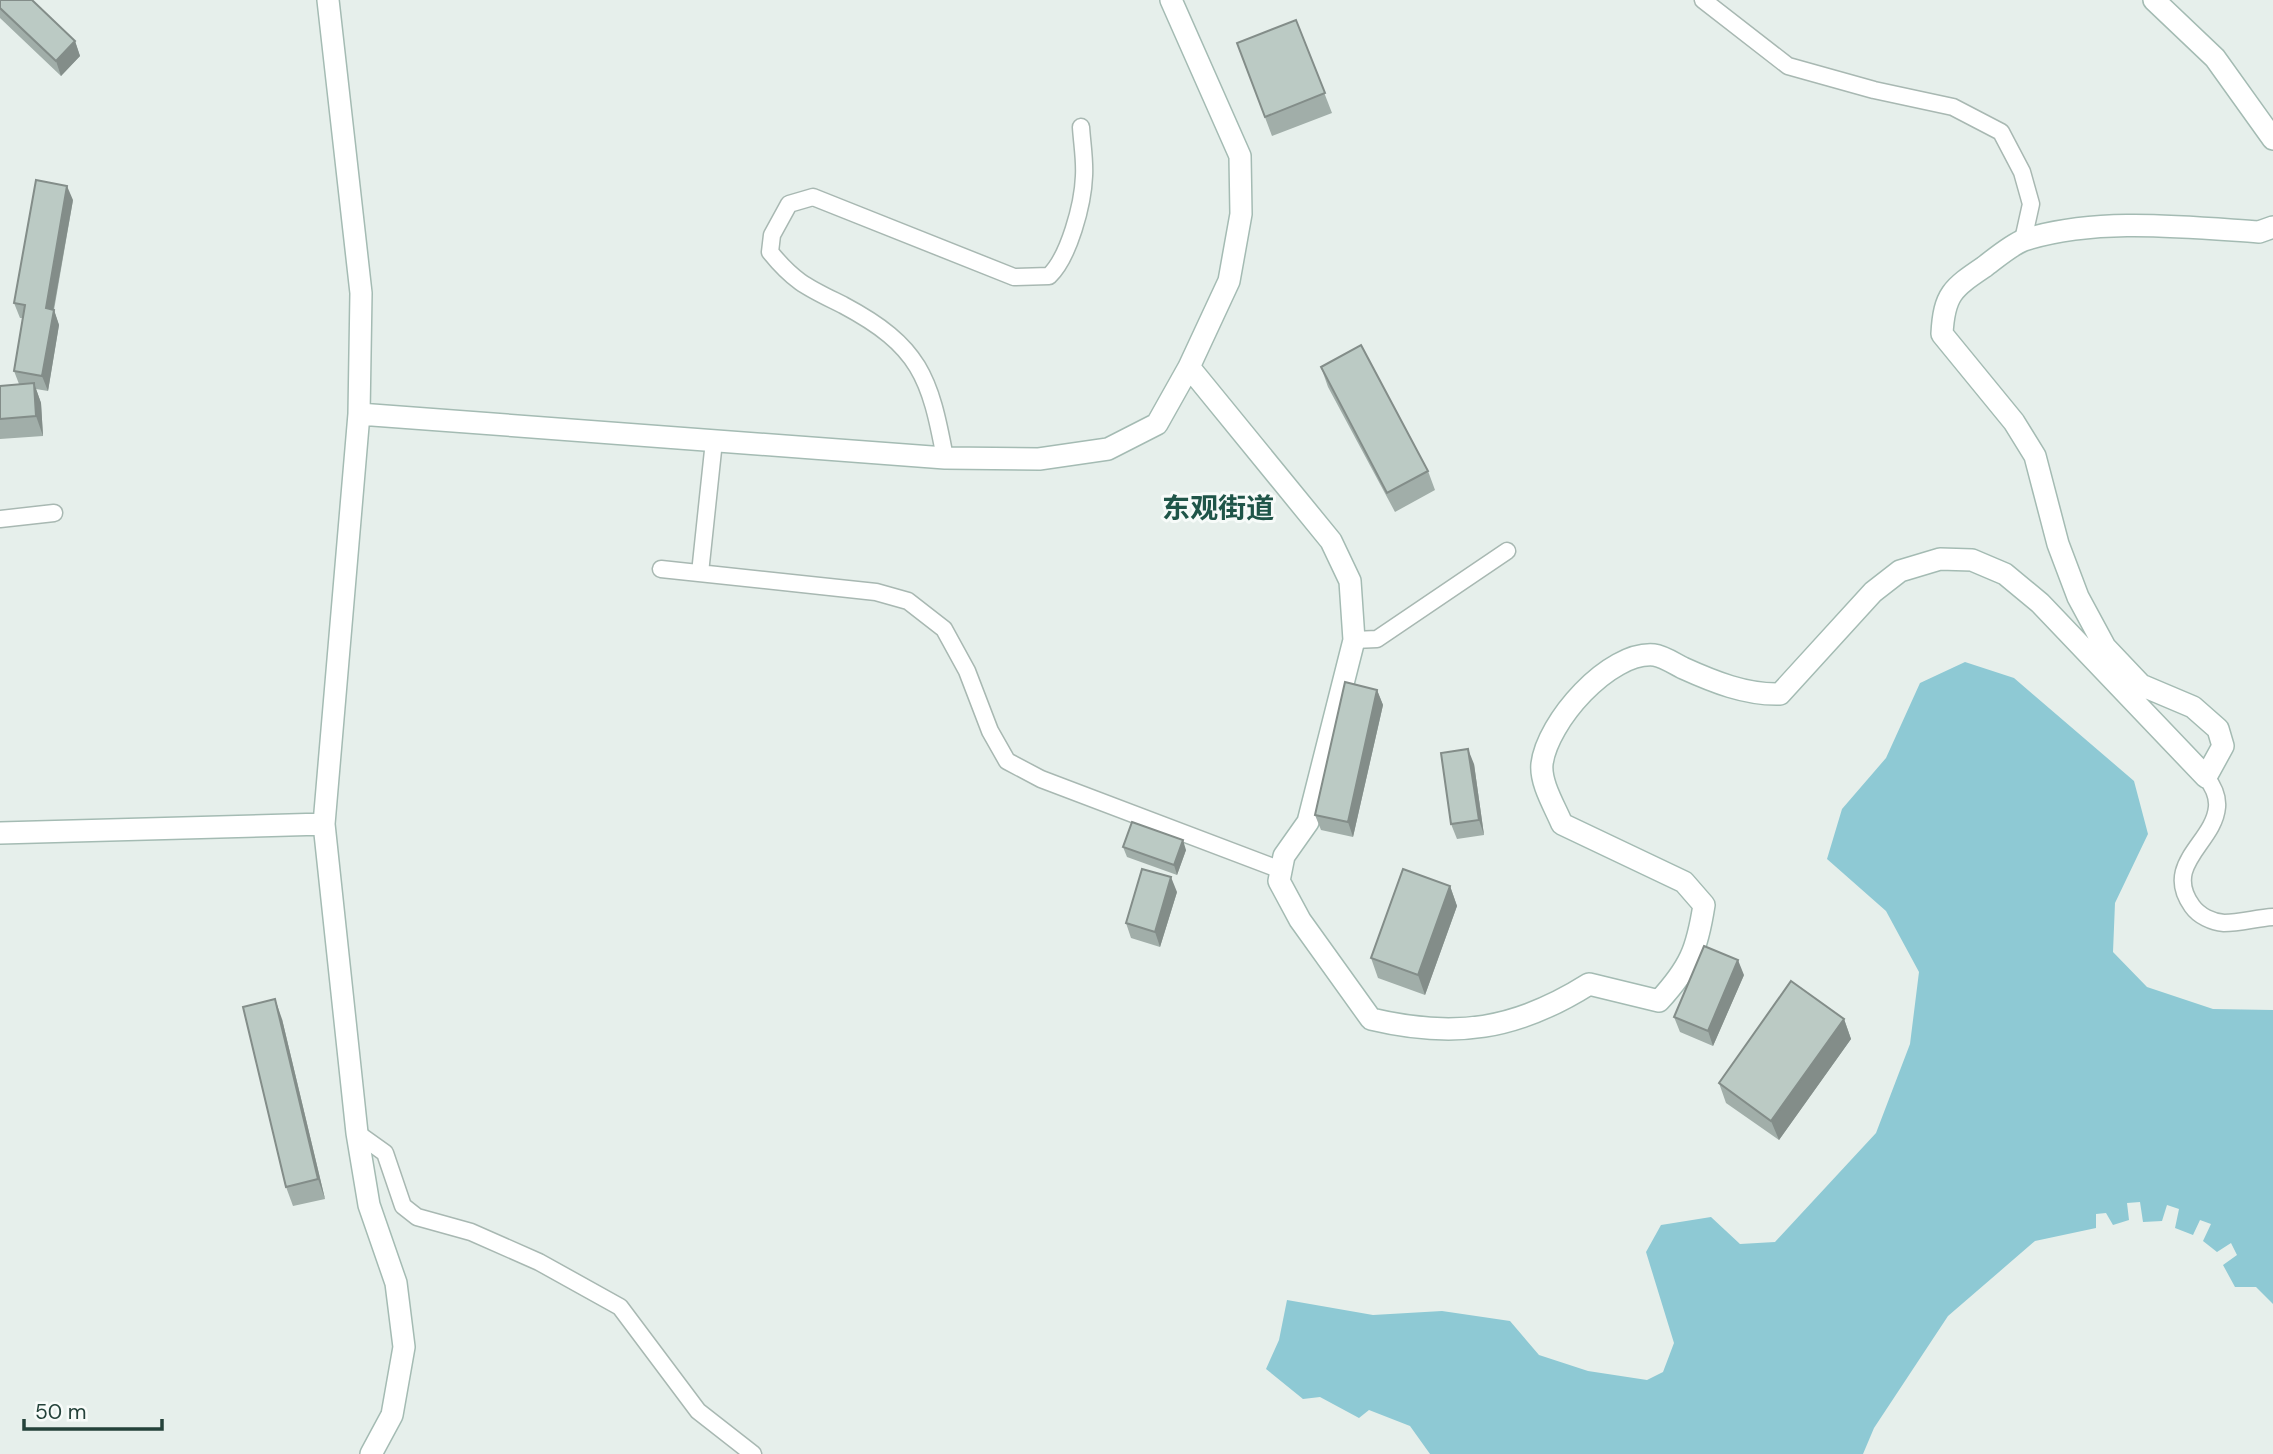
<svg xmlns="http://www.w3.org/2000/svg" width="2273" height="1454" font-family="'DM Sans','Noto Sans SC',sans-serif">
<rect width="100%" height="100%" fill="#e6efeb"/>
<path fill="#8ec9d4" d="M1965 662 2014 678 2134 781 2148 834 2115 903 2113 952 2147 987 2213 1009 2273 1010V1304L2256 1287H2235L2223 1265 2237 1255 2231 1243 2217 1252 2203 1241 2211 1224 2200 1220 2193 1235 2175 1228 2179 1209 2167 1205 2162 1221 2143 1222 2140 1202 2127 1203 2129 1220 2113 1225 2106 1213 2096 1214V1228L2035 1241 1948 1316 1874 1428 1863 1454H1430L1410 1426 1369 1410 1359 1418 1320 1397 1303 1399 1266 1369 1279 1340 1287 1300 1373 1315 1442 1311 1510 1321 1539 1355 1588 1371 1647 1380 1663 1372 1674 1343 1646 1252 1661 1225 1711 1217 1740 1244 1775 1242 1876 1133 1910 1044 1919 972 1886 911 1827 859 1842 809 1886 758 1920 683Z"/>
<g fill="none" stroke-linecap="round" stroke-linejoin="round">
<g stroke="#a8b8b2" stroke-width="19">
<path id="street" d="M1703 0 1788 66 1874 90 1953 107 2001 132 2022 172 2031 204 2023 240
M945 458C930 377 920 346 843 305 809 288 795 283 770 252L772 235 789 204 813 197 1014 277 1049 276C1069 257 1083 204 1084 176 1085 160 1082 143 1081 127
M0 519 54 513
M661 569 876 592 908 601 944 629 967 671 990 731 1007 761 1041 779 1281 870
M700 573 714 441
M1354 640 1377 639 1507 551
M2206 777C2213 786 2218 796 2217 807 2214 843 2162 864 2192 906 2199 916 2212 922 2224 923 2240 923 2257 918 2273 917
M357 1133 385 1153 403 1206 417 1217 471 1232 539 1262 620 1307 698 1411 753 1454"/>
</g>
<g stroke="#a4bbb3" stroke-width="24">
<path id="secondary" d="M328 0 361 293 359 414 324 824 357 1133 369 1205 396 1283 404 1347 392 1415 371 1454
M2154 0 2215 58 2273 139
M1189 367 1331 541 1350 581 1354 640 1308 822 1284 856 1279 881 1300 920 1371 1019C1455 1039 1516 1030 1589 984L1659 1001C1690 967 1697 950 1704 905L1684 882 1562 824C1555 807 1540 783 1542 764 1547 722 1609 651 1654 655 1663 656 1675 664 1683 668 1714 682 1746 695 1780 694L1873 592 1900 571 1940 559 1972 560 2005 574 2040 603 2206 777 2223 746 2218 729 2193 707 2141 685 2105 647 2078 597 2058 544 2035 456 2014 422 1942 334C1944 294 1953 288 1984 267 1996 258 2011 245 2024 240 2097 217 2184 227 2259 232L2273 227
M359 414 945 458 1039 459 1108 449 1157 424 1189 367 1229 281 1241 214 1240 156 1171 0
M0 833 324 824"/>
</g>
<use href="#street" stroke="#fff" stroke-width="16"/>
<use href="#secondary" stroke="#fff" stroke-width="21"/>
</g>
<path fill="#a1aea9" d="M0 0 75 41 80 56 61 76 0 18Z
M1296 20 1332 113 1272 136 1237 43Z
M73 200 54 310 59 325 48 391 36 389 41 403 43 436 0 439V386L19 384 14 371 23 318H20L14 303Z
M1321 367 1428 471 1435 490 1395 512 1328 387Z
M1377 690 1383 705 1353 837 1321 830 1315 815Z
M1474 764 1484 835 1457 839 1451 824Z
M1123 847 1186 850 1177 875 1127 857Z
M1450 886 1457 906 1425 995 1378 978 1371 958Z
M1177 892 1160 947 1131 938 1126 923Z
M1744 975 1713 1046 1680 1032 1674 1017Z
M282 1019 325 1199 293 1206 286 1187Z
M1844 1019 1851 1039 1779 1140 1726 1103 1719 1083Z"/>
<path fill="#838d89" d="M75 41 80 56 61 76 56 61Z
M67 186 73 200 51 323 46 308Z
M54 310 59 325 48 391 42 376Z
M34 383 41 403 43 436 36 416Z
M1377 690 1383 705 1353 837 1348 822Z
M1468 749 1474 764 1484 835 1479 820Z
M1183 840 1186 850 1177 875 1174 865Z
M1171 877 1177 892 1160 947 1155 932Z
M1450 886 1457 906 1425 995 1418 975Z
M1738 960 1744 975 1713 1046 1708 1031Z
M275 999 282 1019 325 1199 318 1179Z
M1844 1019 1851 1039 1779 1140 1771 1121Z"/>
<path fill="#bbcac4" stroke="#838d89" stroke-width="2" d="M0 0H32L75 41 56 61 0 8Z
M1296 20 1325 93 1265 117 1237 43Z
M36 180 67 186 46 308 54 310 42 376 14 371 25 305 14 303Z
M1361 345 1428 471 1387 493 1321 367Z
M34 383 36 416 0 419V386Z
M1345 682 1377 690 1348 822 1315 815Z
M1468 749 1479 820 1451 824 1441 753Z
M1132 822 1183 840 1174 865 1123 847Z
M1142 869 1171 877 1155 932 1126 923Z
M1403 869 1450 886 1418 975 1371 958Z
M1704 946 1738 960 1708 1031 1674 1017Z
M1791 981 1844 1019 1771 1121 1719 1083Z
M275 999 318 1179 286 1187 243 1007Z"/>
<g text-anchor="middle" stroke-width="6" stroke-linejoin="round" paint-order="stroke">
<g font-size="28" font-weight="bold" fill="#1f5548" stroke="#f7fbf9">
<text x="1218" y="518">东观街道</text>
</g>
</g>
<path d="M24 1419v10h138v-10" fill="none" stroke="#24423a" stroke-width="3.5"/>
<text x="35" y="1419" font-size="21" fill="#24423a" stroke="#f7fbf9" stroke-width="5" paint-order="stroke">50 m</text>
</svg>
